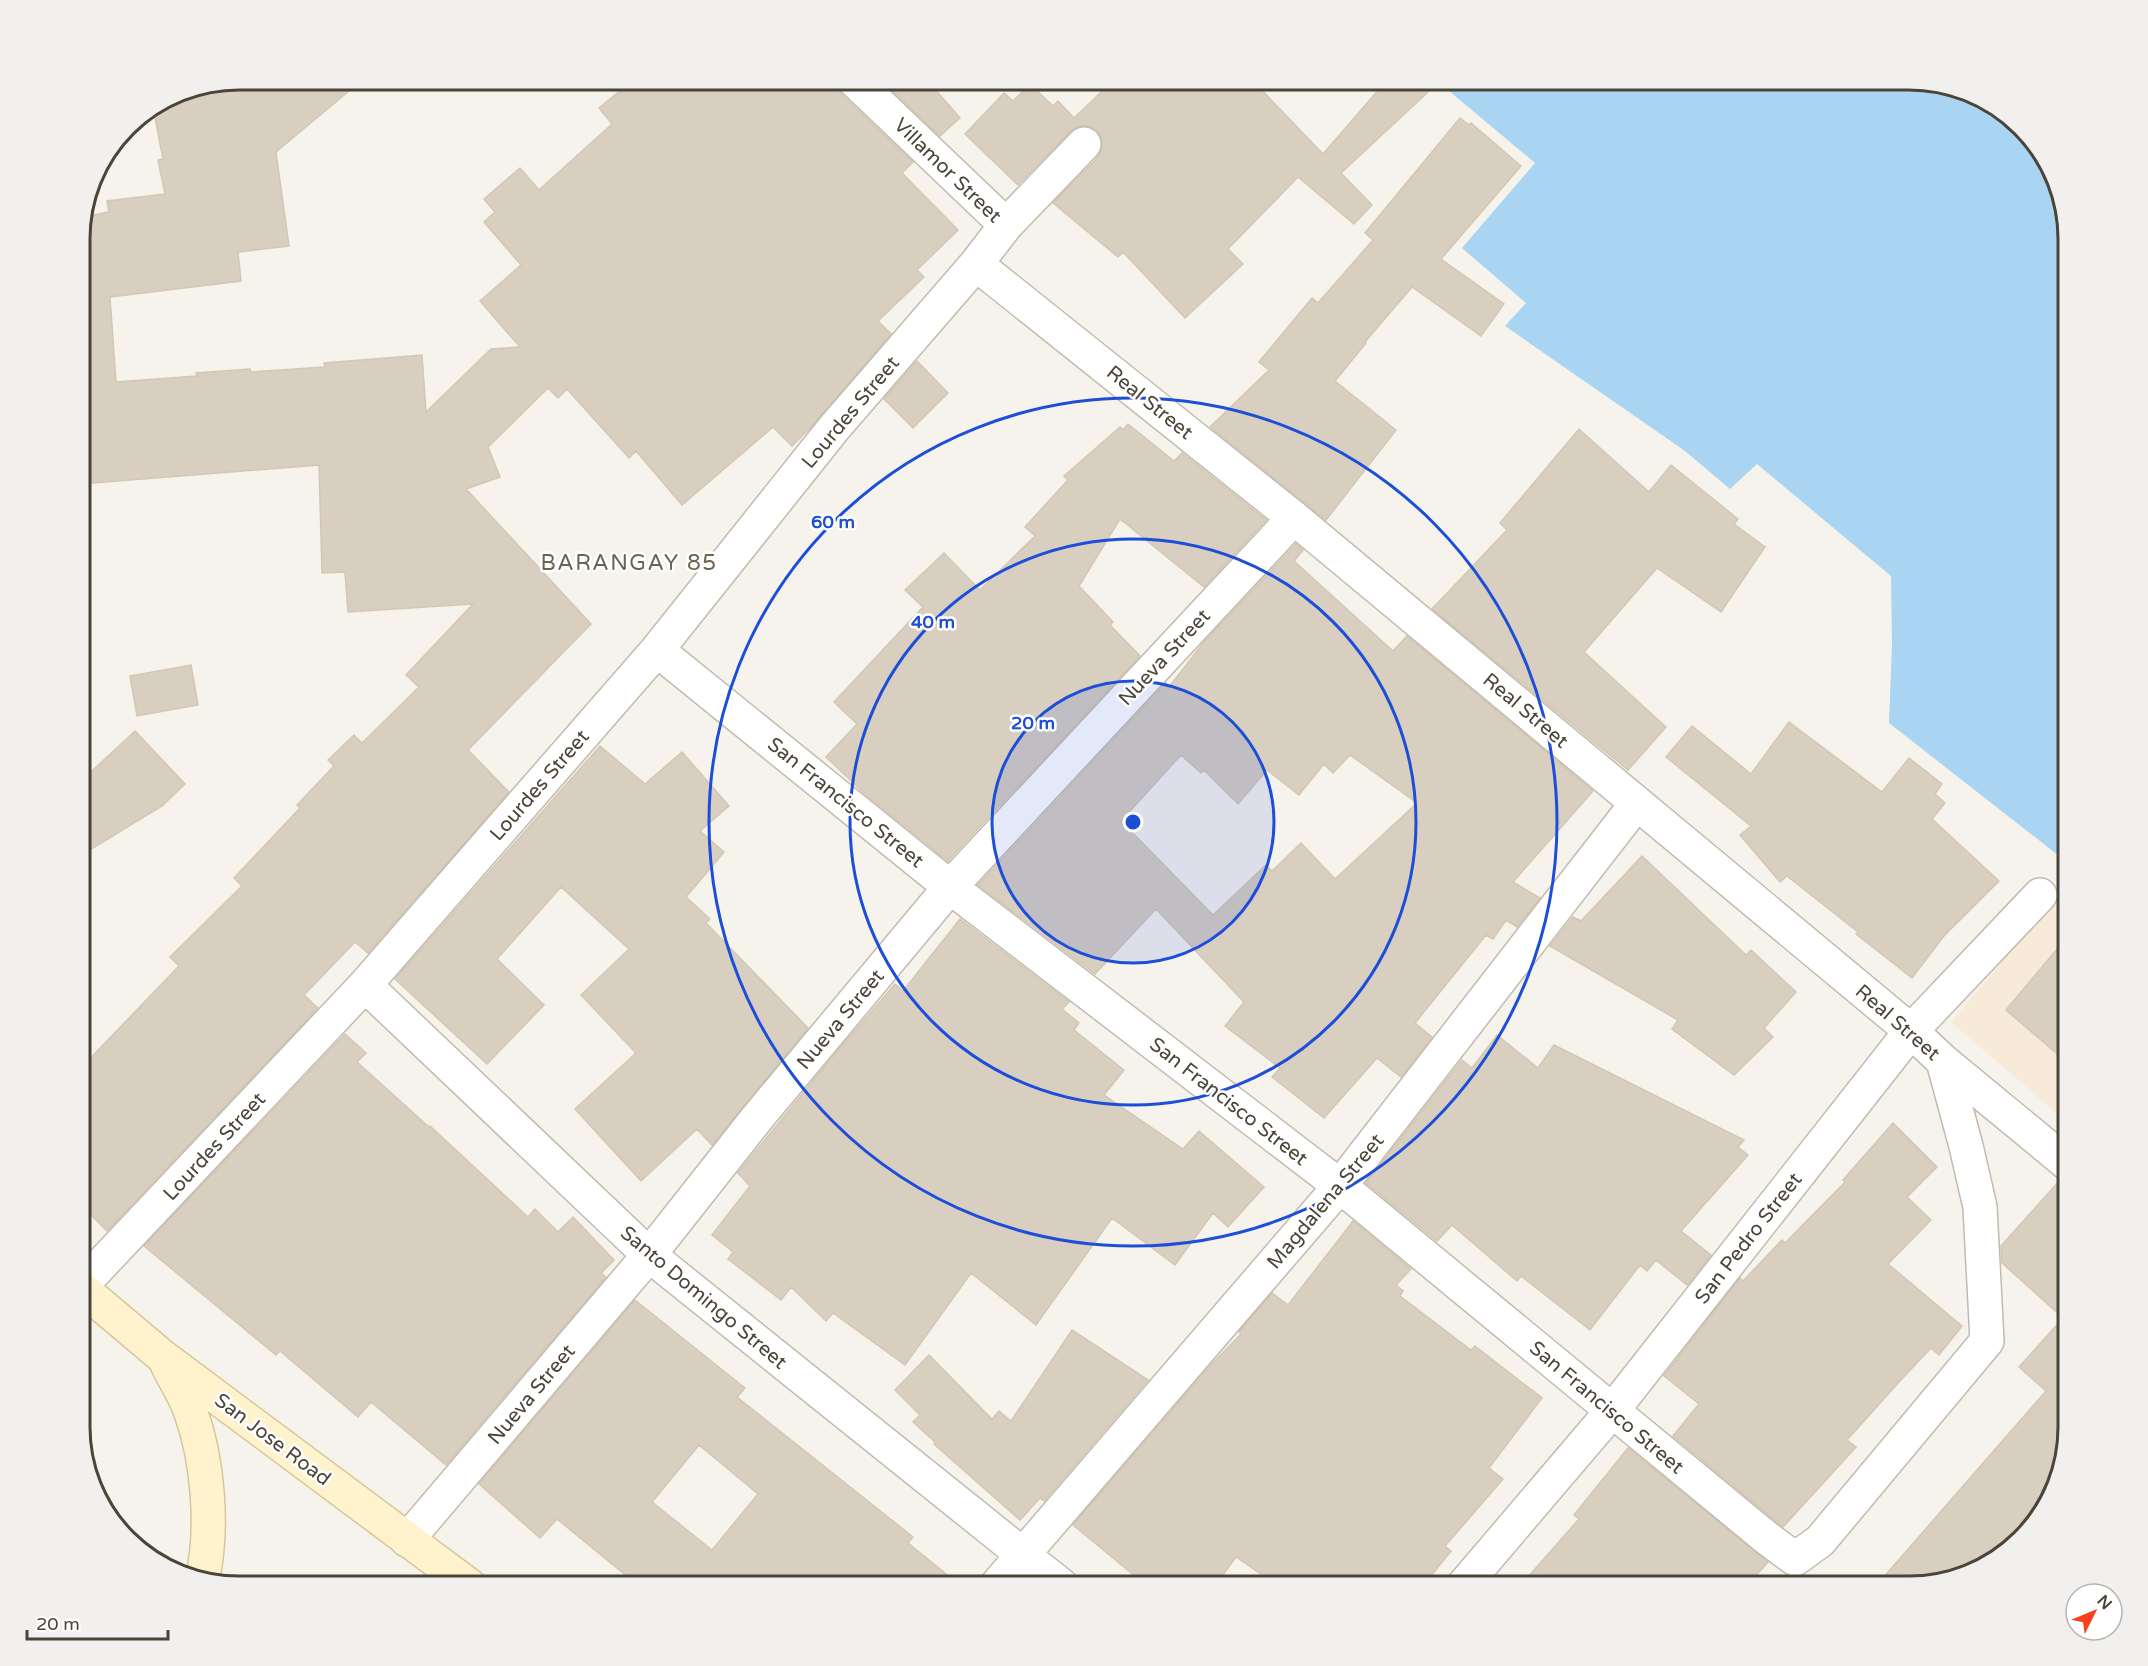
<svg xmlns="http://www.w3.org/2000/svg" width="2148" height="1666" font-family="'Varela Round',sans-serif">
<rect width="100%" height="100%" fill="#f6f3ec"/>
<path fill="#f7ead8" d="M2068 883V1123L1951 1022Z"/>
<path fill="#a9d4f2" d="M1436 80H1910L1961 88 2007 113 2052 168 2068 238V863L1889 723 1892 644 1891 576 1757 464 1730 489 1685 451 1505 326 1526 303 1462 248 1535 163Z"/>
<path fill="#d8cfc1" stroke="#d3c7b4" stroke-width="1.5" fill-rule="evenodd" d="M239 80H362L276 152 289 246 238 252 241 281 110 297 116 382 197 376 196 373 250 369 251 372 325 367 324 363 422 355 426 412 491 349 520 347 480 301 521 265 484 222 495 212 484 199 520 168 539 190 612 124 599 108 633 80H836V86L841 94 913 162 902 173 958 230 917 270 924 277 878 321 891 334 811 427 792 446 773 427 682 505 636 451 629 458 567 389 558 398 548 388 488 447 500 477 466 489 591 624 468 750 509 792 368 953 355 942 304 995 318 1008 107 1231 80 1204V1069L179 966 170 957 242 886 234 878 300 808 297 805 334 766 328 760 354 735 362 743 419 687 406 675 473 604 348 612 345 572 322 573 319 465 80 484V228L83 217 109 212 107 201 165 194 158 160 163 159 153 107 178 91Z
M881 80H927L960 118 940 136Z
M1114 80H1252L1323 154 1387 80H1441L1341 173 1372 205 1354 224 1298 177 1228 249 1243 264 1185 318 1123 252 1118 257 1053 203 1098 157 1102 149V139L1097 130 1088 126H1079L1071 131 1018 185 965 134 1004 93 1013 101 1030 84 1053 106 1058 101 1074 118Z
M1460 118 1469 125 1471 123 1521 166 1441 259 1504 304 1481 336 1412 287 1365 342 1366 343 1335 381 1396 430 1326 520 1210 427 1269 370 1259 362 1312 298 1318 303 1373 240 1365 233Z
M917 361 948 393 913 428 884 399Z
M1128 424 1174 461 1182 453 1266 520 1204 587 1120 519 1079 586 1113 622 1110 625 1140 656 948 861 865 794 826 757 857 724 834 702 923 607 905 590 944 553 980 590 1035 536 1025 527 1068 480 1064 476 1120 427 1123 430Z
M1579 429 1649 492 1671 465 1738 519 1734 524 1765 547 1721 612 1657 568 1584 652 1666 727 1628 770 1432 609 1507 530 1500 523Z
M1296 544 1303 550 1294 561 1393 651 1407 636 1593 791 1513 882 1540 898 1517 927 1506 920 1493 939 1486 935 1415 1023 1432 1037 1401 1077 1377 1058 1324 1118 1272 1077 1280 1068 1225 1026 1244 1002 1156 909 1095 974 978 885 1166 683 1169 687 1204 642ZM1181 755 1201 773 1204 770 1238 804 1267 770 1299 795 1324 764 1333 773 1350 755 1417 803 1335 879 1301 843 1272 871 1266 865 1213 915 1121 821Z
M191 665 198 705 137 716 130 676Z
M1789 722 1882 792 1909 758 1942 784 1935 794 1945 803 1932 819 1999 881 1944 936 1912 978 1856 934 1858 932 1787 876 1780 882 1740 835 1751 826 1666 757 1692 726 1751 774Z
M135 731 185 784 162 806 80 856V782Z
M600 746 645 784 682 752 729 806 700 831 724 852 686 897 710 919 706 923 808 1028 712 1145 697 1129 641 1181 575 1109 636 1053 581 995 629 949 561 887 497 959 544 1005 487 1064 395 979Z
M1642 856 1746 955 1751 950 1796 992 1764 1028 1773 1037 1734 1075 1672 1029 1678 1020 1550 946 1573 917 1581 921Z
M960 919 1069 1002 1062 1009 1079 1023 1074 1030 1124 1070 1104 1095 1183 1149 1199 1131 1264 1187 1228 1227 1213 1213 1175 1265 1112 1218 1036 1325 971 1273 905 1365 833 1313 826 1321 791 1287 781 1300 728 1259 733 1252 712 1235 750 1186 738 1173 834 1055 895 984 903 991Z
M2068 936V1063L2006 1010Z
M345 1034 366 1053 357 1062 429 1127 430 1126 528 1217 535 1209 558 1232 573 1217 614 1260 601 1273 606 1277 446 1465 371 1402 358 1417 280 1351 276 1355 144 1246Z
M1497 1035 1538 1068 1554 1045 1744 1140 1738 1147 1748 1155 1681 1231 1711 1255 1687 1285 1656 1260 1647 1271 1640 1265 1590 1330 1521 1276 1517 1281 1452 1225 1437 1241 1366 1183 1462 1060 1472 1068Z
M1893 1123 1937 1167 1907 1197 1931 1220 1888 1264 1962 1326 1939 1355 1931 1348 1899 1382 1847 1440 1856 1447 1783 1527 1673 1436 1699 1404 1664 1376 1740 1278 1743 1281 1782 1240 1785 1243 1845 1182 1843 1180Z
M2060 1180 2068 1182V1428L2060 1479 2035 1525 1979 1570 1909 1587H1875L2046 1391 2019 1367 2063 1318 2002 1263 2001 1246Z
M1353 1221 1411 1269 1396 1285 1403 1291 1400 1296 1471 1350 1475 1346 1542 1398 1489 1468 1503 1479 1445 1546 1451 1551 1422 1587H1280L1236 1557 1214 1587 1147 1586 1073 1525 1211 1365 1241 1334 1239 1332 1272 1293 1288 1305Z
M635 1300 745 1388 737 1397 913 1537 908 1543 961 1586H639L557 1519 540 1538 479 1484ZM699 1445 758 1494 712 1550 652 1502Z
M1072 1330 1148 1380 1044 1501 1040 1498 1020 1520 934 1444 935 1442 913 1422 920 1415 895 1390 929 1355 992 1419 999 1411 1011 1421Z
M1628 1448 1768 1562 1746 1587H1519L1579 1519 1574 1515Z"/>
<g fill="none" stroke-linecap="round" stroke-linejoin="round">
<g stroke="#c2bbae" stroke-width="36">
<path id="street" d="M1006 225 1084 144
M976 264 1294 518 1911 1031 1943 1061 2068 1164
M657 650 950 887 1340 1186 1768 1539 1795 1559 1820 1541 1987 1341 1980 1207 1966 1146 1943 1061
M365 985 649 1255 1062 1586
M80 1287 365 985 657 650 834 428 976 264 1006 225 854 80
M407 1540 649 1255 758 1117 950 887 1294 518
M996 1586 1340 1186 1637 803
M1463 1586 1612 1411 1911 1031 2040 895"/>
</g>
<g stroke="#d6c79b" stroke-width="36">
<path id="secondary" d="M80 1287 163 1357 470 1586
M167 1364C174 1379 184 1394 190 1410 208 1459 214 1529 202 1580"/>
</g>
<use href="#street" stroke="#fff" stroke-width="33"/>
<use href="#secondary" stroke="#fff3cd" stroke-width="33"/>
</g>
<circle cx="1133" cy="822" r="141" fill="#1d4ed8" fill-opacity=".12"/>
<g fill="none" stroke="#1d4ed8" stroke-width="3">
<circle cx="1133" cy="822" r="141"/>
<circle cx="1133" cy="822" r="283"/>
<circle cx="1133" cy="822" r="424"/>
</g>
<g text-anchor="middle" stroke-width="5" stroke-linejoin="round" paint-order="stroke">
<g font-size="20" fill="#4b4439" stroke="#fff">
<text transform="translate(948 170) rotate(44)" y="7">Villamor Street</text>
<text transform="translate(1150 402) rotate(39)" y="7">Real Street</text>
<text transform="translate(850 412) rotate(-50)" y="7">Lourdes Street</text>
<text transform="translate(1164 657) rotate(-47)" y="7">Nueva Street</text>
<text transform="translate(1526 710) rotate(40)" y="7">Real Street</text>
<text transform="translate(539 785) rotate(-49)" y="7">Lourdes Street</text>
<text transform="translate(846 802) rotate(39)" y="7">San Francisco Street</text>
<text transform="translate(840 1019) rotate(-50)" y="7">Nueva Street</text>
<text transform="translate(1898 1022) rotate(41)" y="7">Real Street</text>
<text transform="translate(1229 1101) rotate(38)" y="7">San Francisco Street</text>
<text transform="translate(214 1146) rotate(-47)" y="7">Lourdes Street</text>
<text transform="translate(1325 1201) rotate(-50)" y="7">Magdalena Street</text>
<text transform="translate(1748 1238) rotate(-52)" y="7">San Pedro Street</text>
<text transform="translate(704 1297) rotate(40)" y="7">Santo Domingo Street</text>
<text transform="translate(531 1394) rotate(-50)" y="7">Nueva Street</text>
<text transform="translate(1607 1407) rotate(40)" y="7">San Francisco Street</text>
<text transform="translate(273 1439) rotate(37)" y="7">San Jose Road</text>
</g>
<g font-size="22" letter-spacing="1.5" fill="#6e6250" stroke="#fff">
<text x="629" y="570">BARANGAY 85</text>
</g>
</g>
<path d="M0 0H2148V1666H0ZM239 90H1909A149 149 0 0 1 2058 239V1427A149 149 0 0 1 1909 1576H239A149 149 0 0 1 90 1427V239A149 149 0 0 1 239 90Z" fill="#f1f0ef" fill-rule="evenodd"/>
<path fill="none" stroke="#4b4439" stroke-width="3" d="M239 90H1909A149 149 0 0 1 2058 239V1427A149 149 0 0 1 1909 1576H239A149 149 0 0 1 90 1427V239A149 149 0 0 1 239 90Z"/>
<circle cx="1133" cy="822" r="9" fill="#1d4ed8" stroke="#fff" stroke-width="3"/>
<g font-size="18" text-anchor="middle" font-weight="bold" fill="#1d4ed8" stroke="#fff" stroke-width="5" stroke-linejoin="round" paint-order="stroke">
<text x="833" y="528">60 m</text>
<text x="933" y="628">40 m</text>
<text x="1033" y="729">20 m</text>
</g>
<g transform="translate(2094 1612) rotate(47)"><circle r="28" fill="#ffffff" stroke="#b7b4b0" stroke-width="1.5"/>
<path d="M0-4.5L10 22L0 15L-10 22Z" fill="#fc3f1d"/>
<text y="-9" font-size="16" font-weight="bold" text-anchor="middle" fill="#4b4439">N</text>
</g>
<path d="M27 1630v9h141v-9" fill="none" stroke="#4b4439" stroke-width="3"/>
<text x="36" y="1630" font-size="18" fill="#4b4439" stroke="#ffffff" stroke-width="4.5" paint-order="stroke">20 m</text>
</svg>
